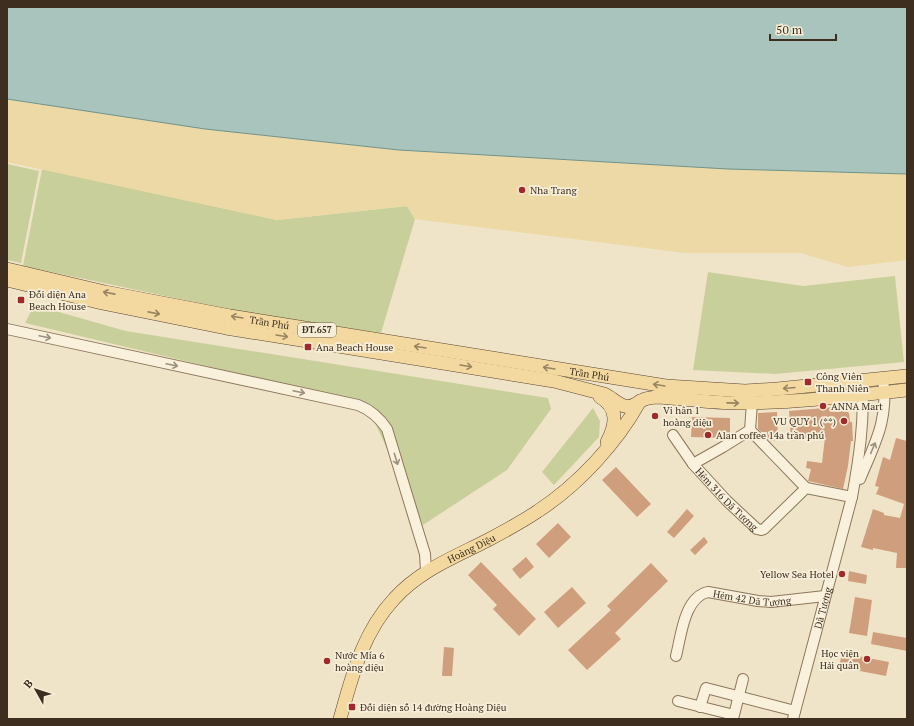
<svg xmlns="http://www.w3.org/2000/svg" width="914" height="726" font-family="'PT Serif',serif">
<rect width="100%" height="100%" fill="#f0e4c8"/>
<path fill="#c9cf9b" d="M7 164 39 171 21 263 7 260Z
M42 169 277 220 407 206 415 219 381 333 246 313 23 266Z
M708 272 803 286 895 276 904 362 775 374 693 370Z
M34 305 126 331 548 398 551 409 507 470 423 525 366 404 25 323Z
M593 408 600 421 599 437 554 485 542 472Z"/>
<path fill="#ecd9a5" d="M7 99 205 129 399 150 728 169 907 174V260L848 267 800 253H685L415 219 407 206 277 220 7 162Z"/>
<path fill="#a9c4bc" stroke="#6f938a" d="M7 7H907V174L728 169 399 150 205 129 7 99Z"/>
<path fill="#cf9f7d" d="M836 407 843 408 849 413 850 422H852L853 441H851L848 466 843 489 808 481 811 469 806 468 807 461 822 463 825 437 804 438V440L791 441 789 411Z
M777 412 778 440 770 441 768 439 767 432H761L758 429V413Z
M692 417 730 418V435L725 438 691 437Z
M896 438 907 441V568H896L897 553 873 548V550L861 547 873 509 884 513V515L900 518 904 504 876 494 879 487 875 486 883 457 890 460Z
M616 467 651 504 637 517 602 480Z
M687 509 694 516 674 538 667 532Z
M558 523 571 537 549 558 536 544Z
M704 537 708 542 695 555 690 550Z
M526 557 534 567 520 579 512 569Z
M481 562 536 619 519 636 493 609 497 605 468 575Z
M651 563 668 581 615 633 621 639 587 670 568 650 611 610 607 606Z
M849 571 867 575 866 584 848 581Z
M572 587 586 603 558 628 544 612Z
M855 597 872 600 867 636 849 633Z
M873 632 907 638V651L871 644Z
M444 647 454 648 452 676H442Z
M842 653 889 662 886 676 839 667Z"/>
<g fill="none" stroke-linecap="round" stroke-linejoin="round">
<g stroke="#8d765c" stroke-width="12">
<g id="minor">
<path d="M7 329 358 405C371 410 379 417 387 429L425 554 426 571"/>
<path d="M750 430 806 488"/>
<path id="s1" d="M673 435 693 464 727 501 757 529 761 530 764 529 806 488 852 497"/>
<path d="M693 464 723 447 750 430 752 403"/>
<path d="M860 479C875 443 889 419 883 379"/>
<path id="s2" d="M676 656C681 637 684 597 708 592L758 601 771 602 825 596"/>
<path d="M678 701 734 715 743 679"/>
<path d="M700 707 706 688 795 711"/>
<path id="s3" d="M793 719 852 497C859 459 865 419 862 381"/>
</g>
</g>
<g stroke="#5b4430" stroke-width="14">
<g id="major">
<path id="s4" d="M7 269 105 292 230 316 666 386 745 391 777 389 907 376"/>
<path d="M7 280 102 303 226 328 554 381 604 394C611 397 616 403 624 406 632 409 637 402 645 399 648 398 651 398 655 397 682 398 709 403 737 403 793 403 851 396 907 390"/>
<path d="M600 397C619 408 616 425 607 442"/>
<path id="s5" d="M340 719C352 676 363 632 394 599 420 570 455 557 488 540 505 531 522 522 538 511 578 485 617 443 640 401"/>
</g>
</g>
<use href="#minor" stroke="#faf1dc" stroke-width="10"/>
<use href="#major" stroke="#f3d9a0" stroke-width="13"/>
</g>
<defs><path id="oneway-shaft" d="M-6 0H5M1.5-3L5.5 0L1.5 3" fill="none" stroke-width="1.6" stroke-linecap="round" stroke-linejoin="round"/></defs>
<g stroke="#988460">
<use href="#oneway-shaft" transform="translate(109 293) rotate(-169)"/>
<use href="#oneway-shaft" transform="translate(154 313) rotate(11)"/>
<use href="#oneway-shaft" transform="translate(237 317) rotate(-171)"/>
<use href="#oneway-shaft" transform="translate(282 336) rotate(9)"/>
<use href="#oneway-shaft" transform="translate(420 347) rotate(-171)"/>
<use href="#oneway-shaft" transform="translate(466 366) rotate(9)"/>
<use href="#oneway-shaft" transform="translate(549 368) rotate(-171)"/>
<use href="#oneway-shaft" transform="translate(659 385) rotate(-171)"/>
<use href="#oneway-shaft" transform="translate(789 388) rotate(175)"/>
<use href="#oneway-shaft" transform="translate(733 403) rotate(1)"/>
</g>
<g stroke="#9c907e">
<use href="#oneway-shaft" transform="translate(45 337) rotate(12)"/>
<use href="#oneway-shaft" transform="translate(172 365) rotate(12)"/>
<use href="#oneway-shaft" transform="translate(299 392) rotate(12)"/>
<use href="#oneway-shaft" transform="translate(873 448) rotate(-67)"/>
<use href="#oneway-shaft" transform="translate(396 459) rotate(73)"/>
</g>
<g fill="#9e2a2b" stroke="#f7eed8" stroke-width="1.5">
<circle cx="522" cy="190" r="4"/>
<rect x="17" y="296" width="8" height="8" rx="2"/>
<rect x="304" y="343" width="8" height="8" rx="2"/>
<rect x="804" y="378" width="8" height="8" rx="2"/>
<circle cx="823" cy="406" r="4"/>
<circle cx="655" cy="416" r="4"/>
<circle cx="844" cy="421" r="4"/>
<circle cx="708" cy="435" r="4"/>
<circle cx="842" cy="574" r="4"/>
<circle cx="867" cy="659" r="4"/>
<circle cx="327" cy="661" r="4"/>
<rect x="348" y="703" width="8" height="8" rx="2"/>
</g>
<g text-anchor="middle" stroke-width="3.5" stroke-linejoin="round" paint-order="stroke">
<rect fill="#f7eed8" stroke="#756857" stroke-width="1" x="298" y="323" width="38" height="14" rx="3"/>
<g font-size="9" font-weight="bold" fill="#3d2e20">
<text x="317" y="333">ĐT.657</text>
</g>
<g font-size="10" fill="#3d2e20" stroke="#f7eed8" text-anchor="start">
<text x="530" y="194">Nha Trang</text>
<text x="29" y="298">Đối diện Ana<tspan x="29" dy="12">Beach House</tspan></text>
<text x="316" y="351">Ana Beach House</text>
<text x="816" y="380">Công Viên<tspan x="816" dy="12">Thanh Niên</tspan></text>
<text x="831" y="410">ANNA Mart</text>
<text x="663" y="414">Vi hân 1<tspan x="663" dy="12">hoàng diệu</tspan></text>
<text x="836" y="425" text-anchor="end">VU QUY 1 (**)</text>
<text x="716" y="439">Alan coffee 14a trần phú</text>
<text x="834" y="578" text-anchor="end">Yellow Sea Hotel</text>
<text x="859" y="657" text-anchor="end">Học viện<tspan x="859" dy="12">Hải quân</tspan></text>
<text x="335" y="659">Nước Mía 6<tspan x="335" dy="12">hoàng diệu</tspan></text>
<text x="360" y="711">Đối diện số 14 đường Hoàng Diệu</text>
</g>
<g font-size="10" fill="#3d2e20" stroke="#f7eed8">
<text dy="4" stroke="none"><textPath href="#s4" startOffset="268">Trần Phú</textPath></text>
<text dy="4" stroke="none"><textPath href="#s4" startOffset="592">Trần Phú</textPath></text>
<text dy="4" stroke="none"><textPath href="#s1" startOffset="84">Hẻm 316 Dã Tượng</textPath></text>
<text dy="4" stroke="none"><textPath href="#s5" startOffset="226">Hoàng Diệu</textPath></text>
<text dy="4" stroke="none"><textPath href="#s2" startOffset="120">Hẻm 42 Dã Tượng</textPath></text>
<text dy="4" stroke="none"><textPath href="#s3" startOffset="115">Dã Tượng</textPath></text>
</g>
</g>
<rect width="914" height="726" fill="none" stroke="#3d2e20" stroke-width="16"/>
<g transform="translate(36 690) rotate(309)" stroke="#f7eed8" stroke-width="3" paint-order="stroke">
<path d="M0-3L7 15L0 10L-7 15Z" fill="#3d2e20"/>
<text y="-6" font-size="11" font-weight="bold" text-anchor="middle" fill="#3d2e20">B</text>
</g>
<path d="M770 34v6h66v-6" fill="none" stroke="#3d2e20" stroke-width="2"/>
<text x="776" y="34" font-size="12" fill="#3d2e20" stroke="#f7eed8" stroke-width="3" paint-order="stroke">50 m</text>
</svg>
